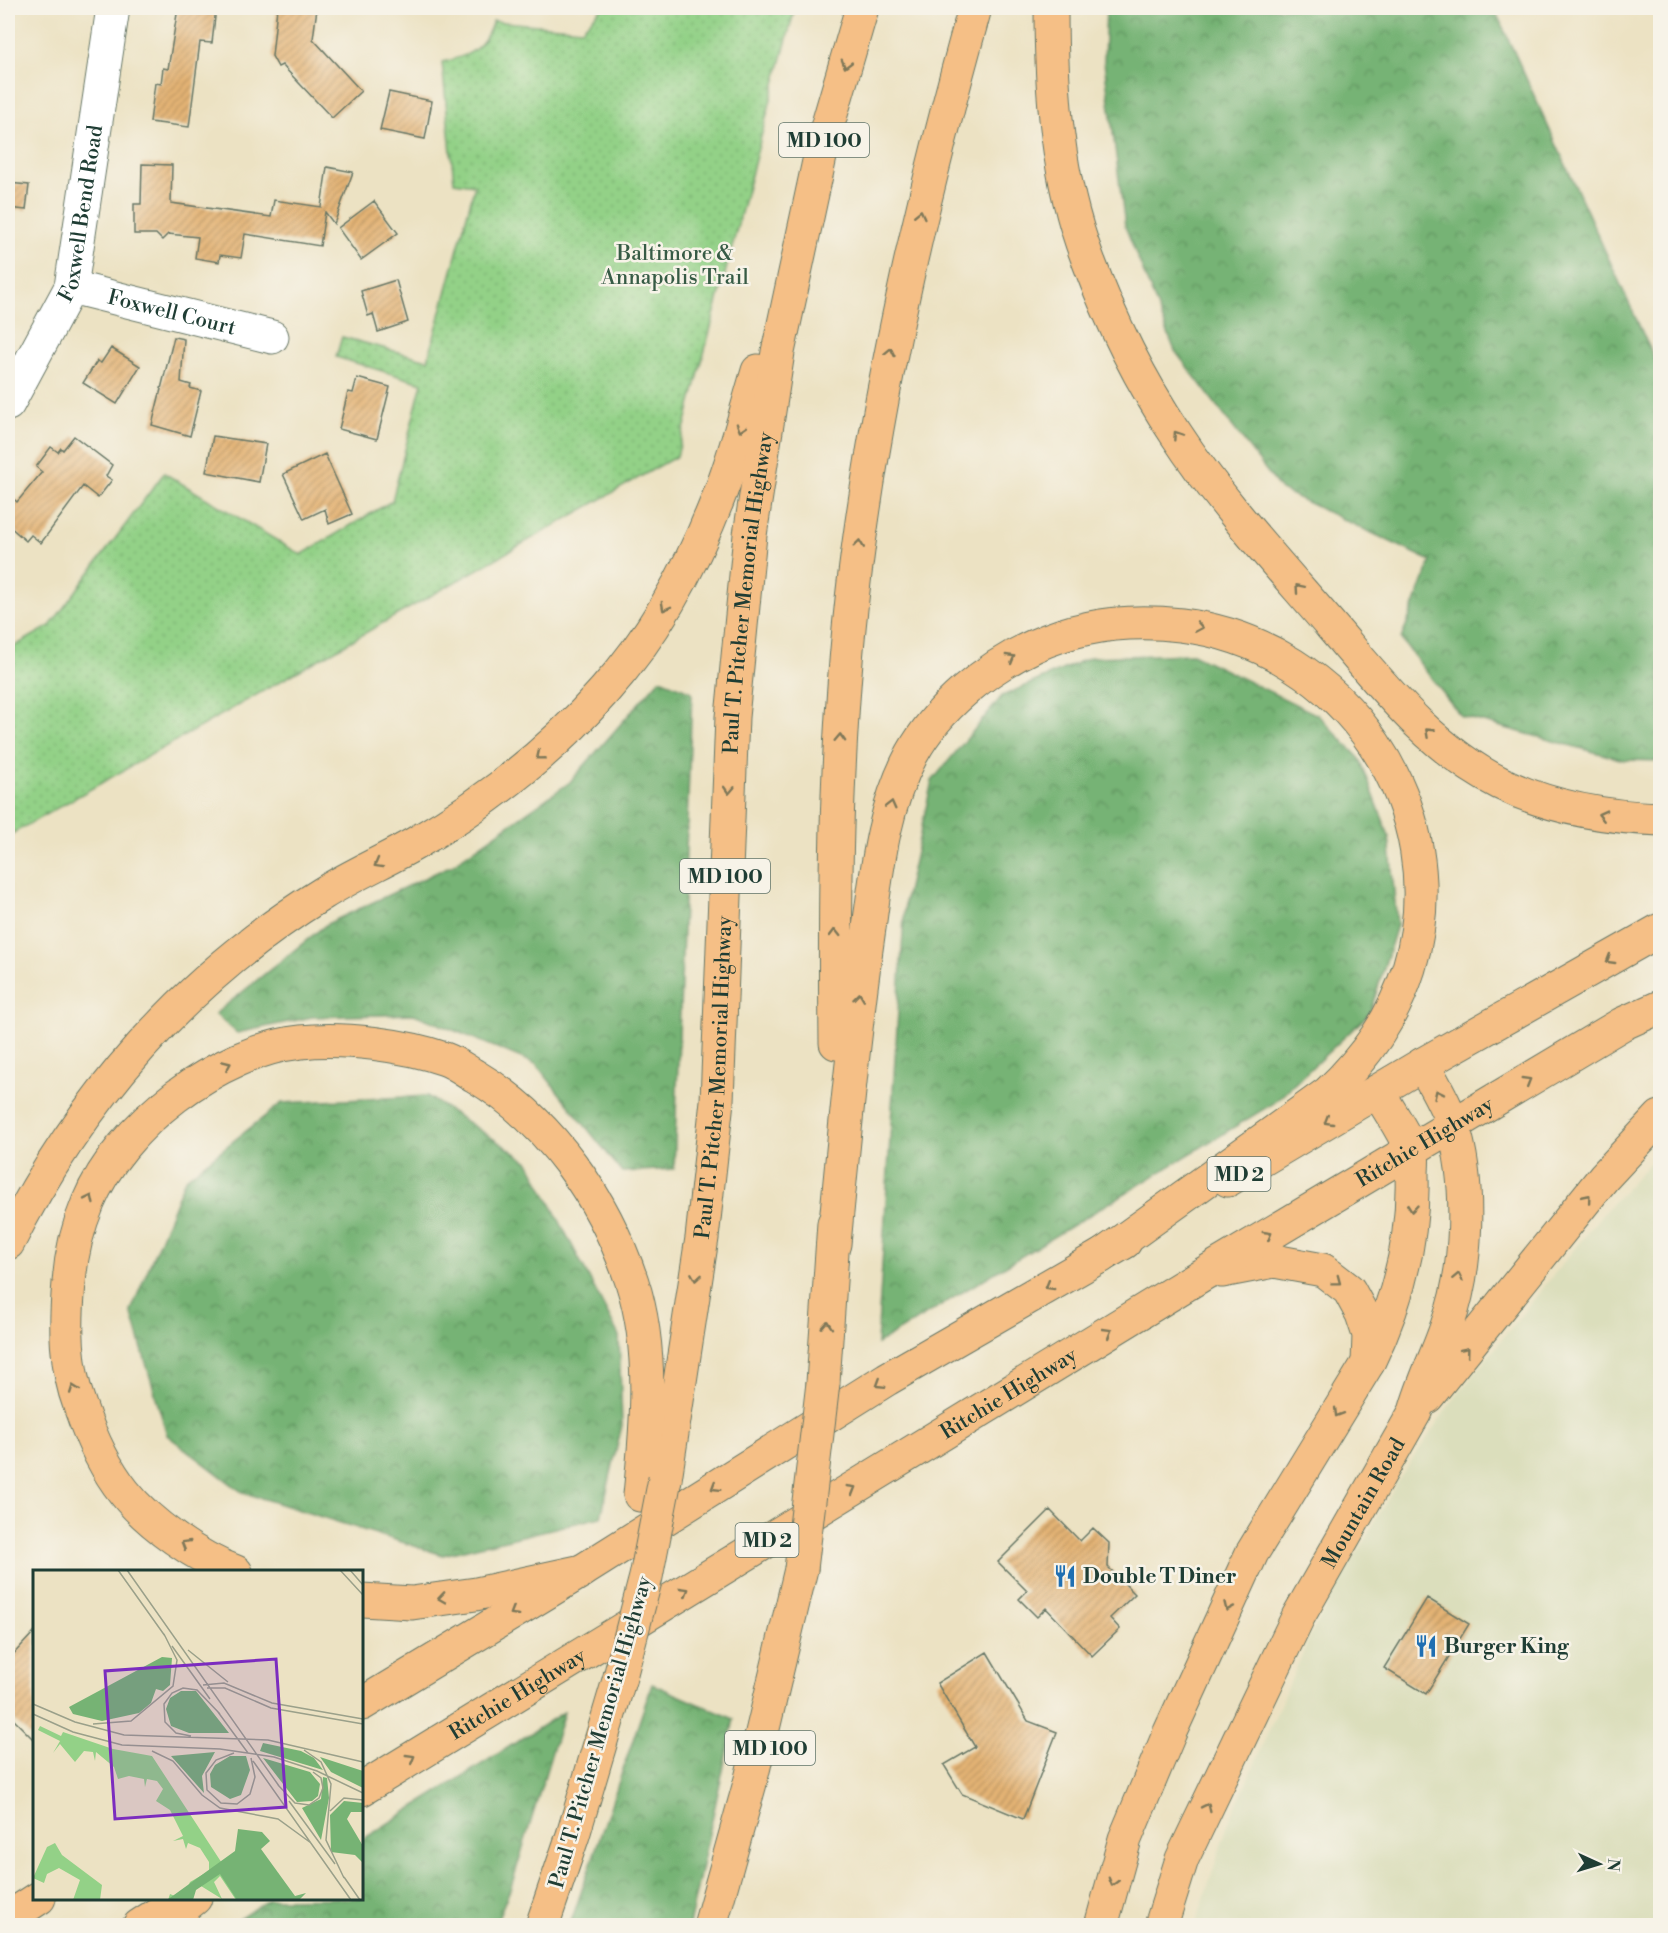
<svg xmlns="http://www.w3.org/2000/svg" width="1668" height="1933" font-family="'Libre Bodoni',serif">
<defs>
<pattern id="grass-dots" width="8" height="8" patternUnits="userSpaceOnUse" patternTransform="scale(1.5)"><rect width="8" height="8" fill="#93d187"/><path d="M2 2h.1M6 6h.1" fill="none" stroke="#7eb475" stroke-width="1.8" stroke-linecap="round"/></pattern>
<pattern id="forest-crowns" width="20" height="18" patternUnits="userSpaceOnUse" patternTransform="scale(1.5)"><rect width="20" height="18" fill="#76b374"/><path d="M2 6a3 3 0 1 1 6 0M12 15a3 3 0 1 1 6 0" fill="none" stroke="#609360"/></pattern>
<pattern id="building-hatch" width="6" height="6" patternUnits="userSpaceOnUse" patternTransform="scale(1.5)"><rect width="6" height="6" fill="#e4b374"/><path d="M-1 1l2-2M0 6l6-6M5 7l2-2" fill="none" stroke="#b89360"/></pattern>
</defs>
<rect width="100%" height="100%" fill="#f7f3e8"/>
<filter id="ink" filterUnits="userSpaceOnUse"><feTurbulence type="fractalNoise" baseFrequency=".0167" numOctaves="2"/><feDisplacementMap in="SourceGraphic" scale="12" xChannelSelector="R" yChannelSelector="G"/><feConvolveMatrix kernelMatrix="1 2 1 2 8 2 1 2 1" color-interpolation-filters="sRGB"/></filter>
<filter id="wash" filterUnits="userSpaceOnUse"><feTurbulence type="fractalNoise" baseFrequency=".008" numOctaves="4" result="noise"/><feDisplacementMap in="SourceGraphic" scale="24" xChannelSelector="R" yChannelSelector="G"/><feGaussianBlur stdDeviation="1.35" result="paint"/><feColorMatrix in="noise" values="0 0 0 0 0 0 0 0 0 0 0 0 0 0 0 0 0 1.4 0 .05"/><feComposite in="paint" operator="in"/></filter>
<g filter="url(#wash)">
<rect width="100%" height="100%" fill="#ece2c3"/>
<path fill="#dbdebc" d="M1660 1152V1925L1195 1926 1228 1824 1312 1632 1396 1484 1447 1408 1603 1213Z"/>
<path fill="url(#grass-dots)" stroke="#59875e" stroke-width="1.5" d="M602 8H795L677 456 8 836V650L50 626 164 473 301 555 392 501 422 383 336 357 342 337 428 360 475 185 454 182 442 62C470 56 484 49 493 21L582 29Z"/>
<path fill="url(#forest-crowns)" stroke="#4a7854" stroke-width="1.5" d="M1106 8H1494L1660 371V761L1624 760 1461 716 1401 639 1431 561 1281 490 1175 351 1125 226 1104 62Z
M1192 654 1318 715 1360 759 1389 836 1397 925 1370 1013 1274 1103 877 1344 905 901 932 781 1002 696 1091 657Z
M660 679 692 692 674 1169 622 1172 536 1064 414 1014 312 1017 237 1033 215 1014 327 924 452 865 570 782Z
M427 1096 529 1162 619 1336 622 1425 601 1517 443 1555 242 1492 167 1435 131 1311 185 1179 282 1103Z
M652 1684 734 1719 689 1925H570Z
M564 1712 511 1887 495 1925H230L269 1899 362 1898V1840Z"/>
<g id="blocks">
<path fill="url(#building-hatch)" d="M178 8H216L212 43 200 42 189 127 150 122 155 83 161 84 163 68 168 69Z
M277 8H317L313 39 361 91 332 118 282 65 278 67 272 56Z
M389 92 432 101 425 139 380 130Z
M142 164 172 165 171 203 271 217 274 200 321 207 327 167 353 172 334 224 325 212 320 246 245 234 241 258 220 255 219 262 195 258 198 237 168 234 162 240 156 234H134V204H141Z
M8 183 29 185 26 210 8 208Z
M374 201 398 233 361 260 338 228Z
M396 280 408 322 378 332 373 314 368 316 361 291Z
M174 337 184 339 181 382 191 385 190 388 201 391 190 436 152 425Z
M111 348 140 366 117 404 83 383 97 361 101 363Z
M357 378 390 387 377 439 339 429 348 392 353 393Z
M74 436 112 465 106 476 112 480 98 498 83 486 41 543 31 535 26 541 8 525V494L17 502 42 472 36 467 51 447 58 452 61 448 63 450Z
M213 436 266 444 259 482 206 472Z
M325 454 352 514 329 524 325 509 304 519 283 474Z
M1050 1510 1080 1541 1093 1528 1109 1543 1108 1567 1135 1594 1110 1618 1120 1629 1092 1656 1046 1608 1037 1617 1019 1599 1027 1591 998 1562Z
M1427 1598 1469 1624 1426 1694 1384 1668Z
M34 1632V1740L8 1714V1660Z
M987 1652 1028 1721 1057 1732 1023 1819 962 1794 944 1765 975 1747 937 1683Z"/>
</g>
</g>
<g filter="url(#ink)">
<use href="#blocks" fill-opacity="0" stroke="#677766" stroke-width="1.5"/>
<g fill="none" stroke-linecap="round" stroke-linejoin="round">
<g stroke="#677766" stroke-width="35">
<g id="minor">
<path id="s1" d="M71 287 272 337"/>
<path id="s2" d="M8 404 71 287 113 8"/>
</g>
</g>
<g stroke="#677766" stroke-width="35">
<g id="major">
<path d="M1228 1180 1423 1064 1660 930"/>
<path d="M1222 1271 1274 1261 1323 1270 1349 1290 1362 1314 1369 1335 1368 1363"/>
<path d="M1427 1397 1604 1177 1660 1117"/>
<path d="M362 1704 582 1571 887 1379 1125 1242"/>
<path id="s3" d="M362 1789 1200 1276 1622 1024 1660 1007"/>
<path d="M8 1918 39 1898"/>
<path d="M139 1926 182 1898"/>
<path d="M1101 1926 1125 1839 1170 1732 1252 1553 1368 1363C1397 1304 1414 1241 1412 1175 1412 1167 1414 1155 1410 1148 1402 1128 1388 1110 1378 1091"/>
<path id="s4" d="M1161 1926 1182 1859 1298 1617 1415 1412C1423 1382 1437 1356 1447 1326 1468 1269 1471 1185 1453 1126 1447 1105 1433 1084 1423 1064"/>
</g>
</g>
<g stroke="#677766" stroke-width="35">
<g id="highway">
<path d="M1051 8C1051 91 1057 178 1087 257 1110 319 1139 379 1176 434 1221 503 1278 564 1332 627 1382 685 1430 748 1500 783 1550 808 1606 817 1660 819"/>
<path d="M836 1043C834 875 836 709 859 543 884 361 926 184 975 8"/>
<path d="M8 1243C79 1101 186 978 322 894 352 875 385 861 416 843 486 802 552 751 605 690 656 633 694 562 721 491 736 452 746 411 758 371"/>
<path d="M834 1244C844 1138 854 1033 869 928 877 869 883 808 912 754 938 707 986 668 1034 646 1082 624 1130 619 1181 625 1344 644 1457 809 1409 968 1393 1019 1366 1057 1328 1093L1100 1257"/>
<path d="M823 1383 834 1223"/>
<path id="s5" d="M665 1479 702 1238 717 1101 732 717 750 535 778 352 824 138 862 8"/>
<path d="M236 1572C198 1558 149 1524 124 1492 104 1467 90 1435 80 1406 65 1366 65 1325 69 1283 71 1255 77 1229 88 1203 120 1125 218 1051 301 1042 343 1037 405 1045 445 1059 456 1063 466 1071 475 1076 551 1121 604 1199 632 1282 654 1349 647 1426 640 1495"/>
<path d="M362 1600 412 1603 476 1594 582 1571"/>
<path d="M160 1926 195 1898"/>
<path d="M542 1926 573 1835 620 1677"/>
<path d="M710 1926 750 1783 801 1569"/>
</g>
</g>
<use href="#minor" stroke="#fff" stroke-width="33"/>
<use href="#major" stroke="#f5bf86" stroke-width="33"/>
<use href="#highway" stroke="#f5bf86" stroke-width="33"/>
<g stroke="#677766" stroke-width="35" stroke-linecap="butt">
<path id="highway-bridge" d="M801 1569 823 1383
M620 1677 646 1577 665 1479"/>
</g>
<use href="#highway-bridge" stroke="#f5bf86" stroke-width="33"/>
</g>
<defs><path id="oneway-chevron" d="M-2-3.5L2.5 0L-2 3.5" fill="none" stroke-width="1.6" stroke-linecap="round" stroke-linejoin="round" transform="scale(1.5)"/></defs>
<g stroke="#7f7859">
<use href="#oneway-chevron" transform="translate(846 64) rotate(106)"/>
<use href="#oneway-chevron" transform="translate(920 214) rotate(-77)"/>
<use href="#oneway-chevron" transform="translate(890 352) rotate(-78)"/>
<use href="#oneway-chevron" transform="translate(741 428) rotate(107)"/>
<use href="#oneway-chevron" transform="translate(1177 435) rotate(-124)"/>
<use href="#oneway-chevron" transform="translate(859 544) rotate(-83)"/>
<use href="#oneway-chevron" transform="translate(1299 588) rotate(-131)"/>
<use href="#oneway-chevron" transform="translate(665 607) rotate(118)"/>
<use href="#oneway-chevron" transform="translate(1199 627) rotate(10)"/>
<use href="#oneway-chevron" transform="translate(1011 658) rotate(-30)"/>
<use href="#oneway-chevron" transform="translate(1429 732) rotate(-137)"/>
<use href="#oneway-chevron" transform="translate(840 738) rotate(-88)"/>
<use href="#oneway-chevron" transform="translate(540 756) rotate(141)"/>
<use href="#oneway-chevron" transform="translate(729 790) rotate(93)"/>
<use href="#oneway-chevron" transform="translate(891 805) rotate(-76)"/>
<use href="#oneway-chevron" transform="translate(1602 815) rotate(-167)"/>
<use href="#oneway-chevron" transform="translate(378 864) rotate(151)"/>
<use href="#oneway-chevron" transform="translate(835 933) rotate(-91)"/>
<use href="#oneway-chevron" transform="translate(1610 960) rotate(149)"/>
<use href="#oneway-chevron" transform="translate(859 997) rotate(-83)"/>
<use href="#oneway-chevron" transform="translate(227 1065) rotate(-23)"/>
<use href="#oneway-chevron" transform="translate(1527 1081) rotate(-31)"/>
<use href="#oneway-chevron" transform="translate(1438 1094) rotate(-116)"/>
<use href="#oneway-chevron" transform="translate(1328 1121) rotate(149)"/>
<use href="#oneway-chevron" transform="translate(1587 1198) rotate(-50)"/>
<use href="#oneway-chevron" transform="translate(90 1199) rotate(-64)"/>
<use href="#oneway-chevron" transform="translate(1412 1208) rotate(96)"/>
<use href="#oneway-chevron" transform="translate(1268 1235) rotate(-31)"/>
<use href="#oneway-chevron" transform="translate(696 1277) rotate(99)"/>
<use href="#oneway-chevron" transform="translate(1458 1277) rotate(-78)"/>
<use href="#oneway-chevron" transform="translate(1337 1281) rotate(37)"/>
<use href="#oneway-chevron" transform="translate(1049 1286) rotate(150)"/>
<use href="#oneway-chevron" transform="translate(827 1325) rotate(-86)"/>
<use href="#oneway-chevron" transform="translate(1108 1332) rotate(-31)"/>
<use href="#oneway-chevron" transform="translate(1466 1351) rotate(-50)"/>
<use href="#oneway-chevron" transform="translate(880 1384) rotate(148)"/>
<use href="#oneway-chevron" transform="translate(74 1389) rotate(-110)"/>
<use href="#oneway-chevron" transform="translate(1338 1413) rotate(121)"/>
<use href="#oneway-chevron" transform="translate(715 1487) rotate(148)"/>
<use href="#oneway-chevron" transform="translate(852 1489) rotate(-31)"/>
<use href="#oneway-chevron" transform="translate(185 1544) rotate(-149)"/>
<use href="#oneway-chevron" transform="translate(685 1591) rotate(-31)"/>
<use href="#oneway-chevron" transform="translate(442 1598) rotate(172)"/>
<use href="#oneway-chevron" transform="translate(1228 1607) rotate(114)"/>
<use href="#oneway-chevron" transform="translate(514 1612) rotate(149)"/>
<use href="#oneway-chevron" transform="translate(411 1758) rotate(-31)"/>
<use href="#oneway-chevron" transform="translate(1207 1807) rotate(-64)"/>
<use href="#oneway-chevron" transform="translate(1113 1882) rotate(106)"/>
</g>
</g>
<defs>
<g id="restaurant-bare" transform="scale(1.8)"><path d="M-5-6h1v4h1v-4h1v4h1v-4h1v5L-1.5 .5V6h-2V.5L-5-1ZM5-6V6H3V1.5H1.5Q1.5-4 5-6Z" fill="#1f6fb2" stroke="#f7f3e8" stroke-width="2.5" paint-order="stroke"/></g>
</defs>
<g fill-rule="evenodd">
<use href="#restaurant-bare" x="1065" y="1576"/>
<use href="#restaurant-bare" x="1426" y="1646"/>
</g>
<g text-anchor="middle" stroke-width="5" stroke-linejoin="round" paint-order="stroke">
<g fill="#f7f3e8" stroke="#60746a" stroke-width="1.5">
<rect x="779" y="123" width="90" height="34" rx="4.5"/>
<rect x="680" y="859" width="90" height="34" rx="4.5"/>
<rect x="1207.5" y="1157" width="63" height="34" rx="4.5"/>
<rect x="735.5" y="1523" width="63" height="34" rx="4.5"/>
<rect x="725" y="1731" width="90" height="34" rx="4.5"/>
</g>
<g font-size="20" font-weight="bold" fill="#1f3d34">
<text x="824" y="147">MD 100</text>
<text x="725" y="883">MD 100</text>
<text x="1239" y="1181">MD 2</text>
<text x="767" y="1547">MD 2</text>
<text x="770" y="1755">MD 100</text>
</g>
<g font-size="21" fill="#1f3d34" stroke="#f7f3e8">
<text dy="7" stroke="none"><textPath href="#s2" startOffset="207">Foxwell Bend Road</textPath></text>
<text dy="7" stroke="none"><textPath href="#s1" startOffset="104">Foxwell Court</textPath></text>
<text dy="7" stroke="none"><textPath href="#s5" startOffset="891">Paul T. Pitcher Memorial Highway</textPath></text>
<text dy="7" stroke="none"><textPath href="#s5" startOffset="405">Paul T. Pitcher Memorial Highway</textPath></text>
<text dy="7" stroke="none"><textPath href="#s3" startOffset="1244">Ritchie Highway</textPath></text>
<text dy="7" stroke="none"><textPath href="#s3" startOffset="758">Ritchie Highway</textPath></text>
<text dy="7" stroke="none"><textPath href="#s4" startOffset="470">Mountain Road</textPath></text>
<text dy="7" stroke="none"><textPath href="#s3" startOffset="182">Ritchie Highway</textPath></text>
<text transform="translate(600 1732) rotate(-74)" y="7">Paul T. Pitcher Memorial Highway</text>
</g>
<g font-size="21" fill="#365b45" stroke="#f7f3e8">
<text x="675" y="260">Baltimore &amp;<tspan x="675" dy="24">Annapolis Trail</tspan></text>
</g>
<g font-size="21" font-weight="bold" fill="#1f3d34" stroke="#f7f3e8" text-anchor="start">
<text x="1083" y="1583">Double T Diner</text>
<text x="1444" y="1653">Burger King</text>
</g>
</g>
<g transform="translate(33 1570)">
<rect width="330" height="330" fill="#ece2c3"/>
<path d="M7 156 28 166 30 162 80 179 119 186 213 330H203L187 306 181 312 189 329 168 316 158 321 156 330H135L137 324 149 329 157 312 176 301V292L167 278 155 273 153 279 150 269 140 271 150 266 137 240 123 231 130 219 124 211 114 209 112 217 111 209 96 206 85 209 81 197 63 182 62 191 60 182 51 181 42 192 27 174 20 183 27 171 5 160ZM22 273 29 285 69 315 67 330H40L47 310 26 298 14 304 11 313 0 308 14 277Z" fill="#93d187"/>
<path d="M129 87 139 88 137 115 130 121 123 119 118 133 106 143 69 151 40 144 36 137ZM148 121H163L196 163H156L138 156 133 139 137 128ZM230 173 268 181 281 188 290 200 227 181ZM182 182 169 206 171 223 138 186ZM197 186H213L217 200 208 225 197 229 178 217 177 204 182 195ZM287 187 330 201V218L298 202ZM230 188 277 202 287 214 285 226 279 231 264 232ZM290 207 294 208 296 228 288 270 269 238 288 229ZM311 231 330 233V242H318L314 249 330 276V293L322 285 298 282 297 245ZM205 259 229 262 237 271 228 279 241 297 262 326 273 323 266 330H204L187 304 163 320 160 330H134L202 281Z" fill="#76b374"/>
<path fill="none" stroke="#9aa08a" stroke-width="1.5" d="M85 0 132 66M94 0 246 216M307 0 330 25M317 0 330 15M139 76 177 129M155 80 195 112M170 115 191 113 239 133 330 149M174 118H192L238 138 330 154M0 134 42 152 91 165 235 170 330 192M185 142 215 183M0 144 40 162 89 175 187 179 241 187 284 201 330 223M60 154 98 151 140 116 144 90 131 64M158 166 143 163 132 152 131 134 139 123 150 118 164 120 187 144M271 180 288 192 298 214 293 270 311 308M119 181 140 191 169 225 187 238 245 249 278 273M201 183 183 190 173 203 174 220 188 233 204 234 217 224 222 207 218 188M220 191 318 330M245 215 262 233 276 235 286 228 290 218 288 208 280 202M256 231 302 294M297 241 311 228 330 230M311 307 327 330"/>
<path fill="#7b2cbf" fill-opacity="0.15" stroke="#7b2cbf" stroke-width="3" d="M243 89 253 237 82 249 72 101Z"/>
<rect width="330" height="330" fill="none" stroke="#1f3d34" stroke-width="3"/>
</g>
<rect width="1668" height="1933" fill="none" stroke="#f7f3e8" stroke-width="30"/>
<g transform="translate(1599 1864) rotate(94)" stroke="#f7f3e8" stroke-width="4.5" paint-order="stroke">
<path d="M0-4.5L10 22L0 15L-10 22Z" fill="#1f3d34"/>
<text y="-9" font-size="16" font-weight="bold" text-anchor="middle" fill="#1f3d34">N</text>
</g>
</svg>
